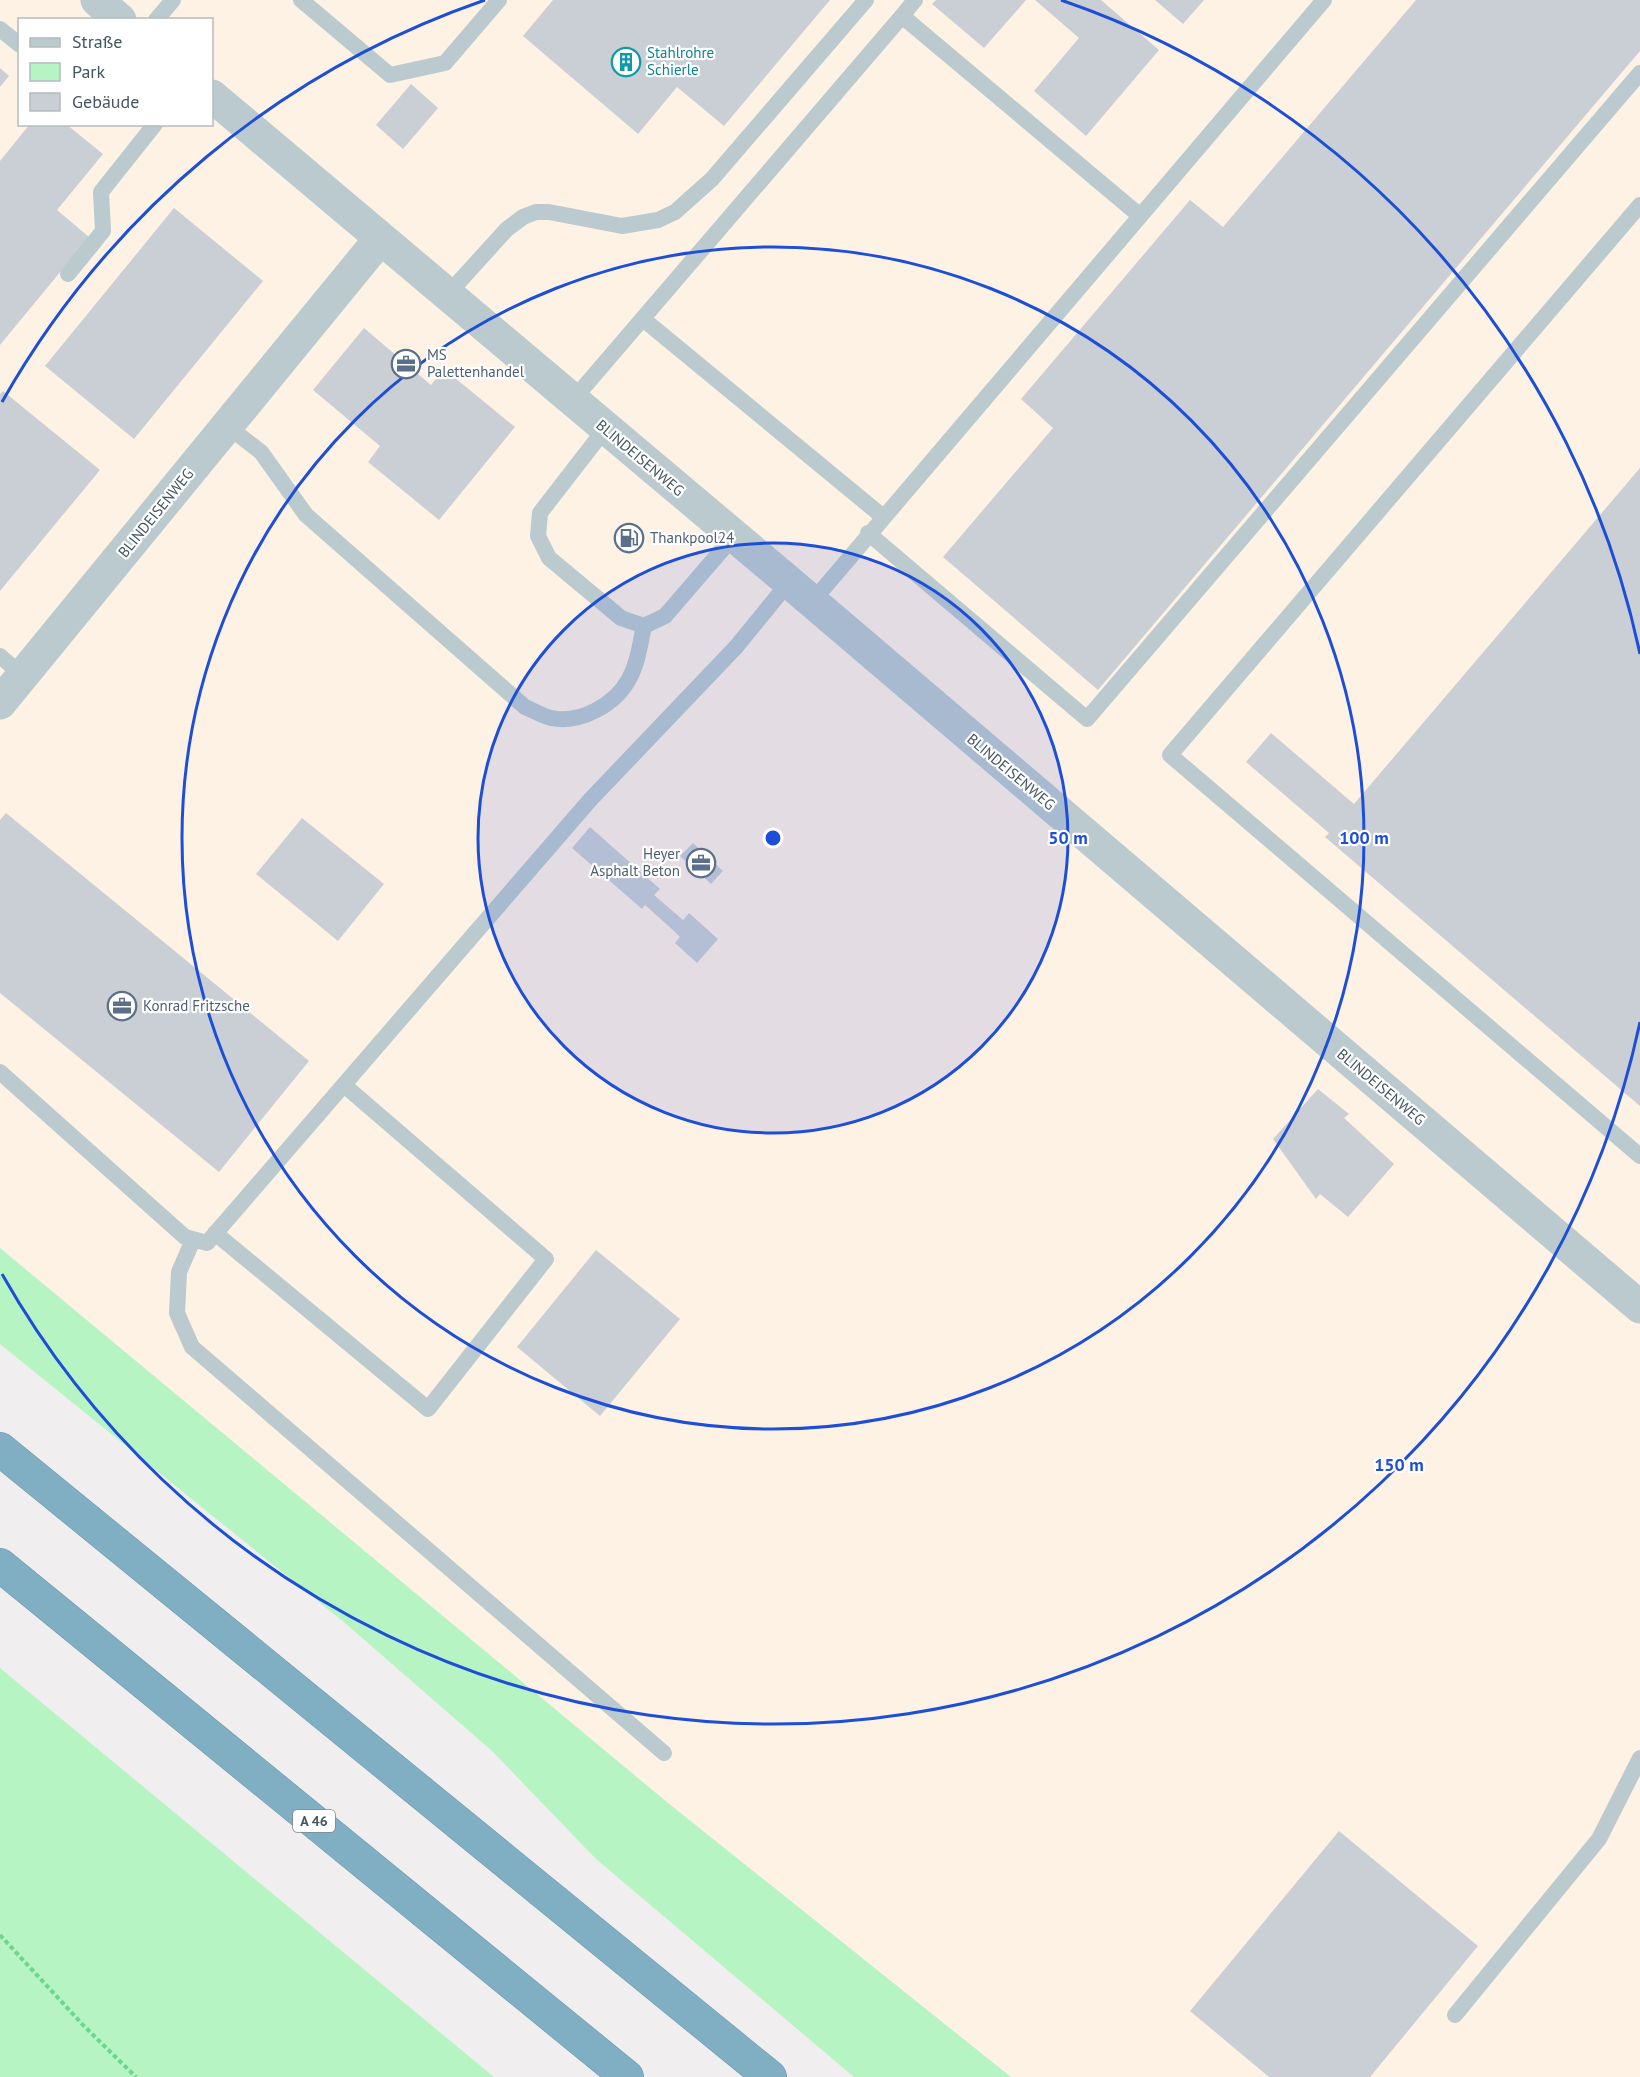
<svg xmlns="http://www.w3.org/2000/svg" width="1640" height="2077" font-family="'PT Sans',sans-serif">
<rect width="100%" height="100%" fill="#f1eeef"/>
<path fill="#fef2e5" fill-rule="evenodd" d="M0 0H1640V2077H1011L668 1803 0 1248ZM20 20H212V124H20Z"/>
<path fill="#b7f4c3" d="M0 1248 668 1803 1011 2077H854L596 1859 492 1751 345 1623 0 1344Z
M0 1668 494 2077H0Z"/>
<path fill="#c9cfd4" d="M553 0H830L724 126 677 87 638 134 523 36Z
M936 0H1026L984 48 932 4Z
M1035 0H1101L1159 50 1086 136 1034 91 1079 38Z
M1155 0H1204L1183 24Z
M1416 0H1640V51L1098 690 943 557 1053 428 1021 399 1190 200 1223 227Z
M0 68 9 76 0 87Z
M411 84 438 108 403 149 376 125Z
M30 124H66L103 154 57 210 89 237 0 345V161Z
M174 208 263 281 134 439 45 366Z
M364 328 431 385 444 369 515 427 439 520 368 462 380 446 313 390Z
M3 391 100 470 0 591V394Z
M1640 468V1106L1325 837 1329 833 1246 762 1271 733 1354 804Z
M6 813 309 1061 219 1172 0 993V820Z
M302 818 384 884 338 941 256 874Z
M590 827 660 889 654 895 683 920 689 913 718 939 697 963 675 943 680 937 674 931 645 905 642 909 572 848Z
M693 843 723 871 711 884 680 856Z
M1318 1089 1349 1114 1344 1118 1394 1164 1348 1217 1320 1194 1316 1199 1273 1139Z
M596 1250 680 1319 600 1416 517 1347Z
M1339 1831 1478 1946 1370 2077H1269L1190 2011Z"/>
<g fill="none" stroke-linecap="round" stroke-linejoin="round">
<g stroke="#6b99af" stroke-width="34">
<path id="motorway" d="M0 1449 770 2077
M0 1565 627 2077"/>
</g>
<path stroke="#6bd68c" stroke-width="4" stroke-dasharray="4.5 3" stroke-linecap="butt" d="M0 1935 83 2025 136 2077"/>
<path stroke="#bacacf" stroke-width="16" d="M301 0 390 75 445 63 499 0
M902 16 915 0
M156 20 173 0
M0 29 20 45
M1640 205 1170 755 1640 1156
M68 274 103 231 101 192 155 124
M447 295 507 229 523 217 536 212H549L622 226 658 220 675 212 712 179 866 0
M643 319 882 516
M572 401 902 16 1139 215
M227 426 261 452 306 515 525 707C533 710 542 716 551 718 580 724 615 705 629 679 638 663 640 644 644 626
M605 429 540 513 538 536 549 558 621 618 644 626 665 616 734 536
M868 533 1087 719 1640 73
M812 602 1324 0
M0 656 22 675
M0 1072 185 1237 207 1243 590 800 736 647 789 582
M215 1233 428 1409 546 1259 344 1085
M193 1240 179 1272 177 1313 192 1347 664 1753
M1455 2015 1599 1839 1640 1758"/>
<path stroke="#bacacf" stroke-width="33" d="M97 0 120 20
M212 96 789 582 1640 1307
M0 703 380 239"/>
<use href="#motorway" stroke="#80aec3" stroke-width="33"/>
</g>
<circle cx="773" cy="838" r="295" fill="#1d4ed8" fill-opacity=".12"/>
<g fill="none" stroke="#1d4ed8" stroke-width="3">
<circle cx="773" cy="838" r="295"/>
<circle cx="773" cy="838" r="591"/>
<path d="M1640 1022A886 886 0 0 1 2 1274M2 402A886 886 0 0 1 485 0M1061 0A886 886 0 0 1 1640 654"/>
</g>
<defs>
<g id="building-ring" transform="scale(1.5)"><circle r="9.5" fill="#fff" stroke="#0f9aa8" stroke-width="1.5"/><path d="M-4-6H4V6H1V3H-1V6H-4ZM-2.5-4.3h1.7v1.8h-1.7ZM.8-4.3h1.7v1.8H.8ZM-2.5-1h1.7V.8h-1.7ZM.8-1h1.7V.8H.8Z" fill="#0f9aa8"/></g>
<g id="office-ring" transform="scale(1.5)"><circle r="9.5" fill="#fff" stroke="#5c6f8a" stroke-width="1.5"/><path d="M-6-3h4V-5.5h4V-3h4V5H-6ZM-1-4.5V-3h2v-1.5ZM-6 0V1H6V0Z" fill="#5c6f8a"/></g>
<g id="fuel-ring" transform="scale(1.5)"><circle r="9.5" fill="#fff" stroke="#5c6f8a" stroke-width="1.5"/><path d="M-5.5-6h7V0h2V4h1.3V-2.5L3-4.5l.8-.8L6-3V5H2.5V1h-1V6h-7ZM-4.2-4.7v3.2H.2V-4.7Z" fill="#5c6f8a"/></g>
</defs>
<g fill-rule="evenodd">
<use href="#building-ring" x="626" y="62"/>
<use href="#office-ring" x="406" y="364"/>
<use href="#fuel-ring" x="629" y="538"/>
<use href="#office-ring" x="701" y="863"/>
<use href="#office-ring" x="122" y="1006"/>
</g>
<g text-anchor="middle" stroke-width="4.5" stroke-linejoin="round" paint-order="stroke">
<rect fill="#fff" stroke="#7c898e" stroke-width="1.5" x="293" y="1810" width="42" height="22" rx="4.5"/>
<g font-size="14" font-weight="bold" fill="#44575e">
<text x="314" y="1826">A 46</text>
</g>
<g font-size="15" fill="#0d838f" stroke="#fff" text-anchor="start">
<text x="647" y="58">Stahlrohre<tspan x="647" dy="17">Schierle</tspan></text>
</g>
<g font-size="15" fill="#4e5e75" stroke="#fff" text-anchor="start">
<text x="427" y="360">MS<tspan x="427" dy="17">Palettenhandel</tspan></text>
<text x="650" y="543">Thankpool24</text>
<text x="680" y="859" text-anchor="end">Heyer<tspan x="680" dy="17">Asphalt Beton</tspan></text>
<text x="143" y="1011">Konrad Fritzsche</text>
</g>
<g font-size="15" fill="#44575e" stroke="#fff">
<text transform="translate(640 458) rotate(40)" y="5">BLINDEISENWEG</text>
<text transform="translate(156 513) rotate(-51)" y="5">BLINDEISENWEG</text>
<text transform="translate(1011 772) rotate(40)" y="5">BLINDEISENWEG</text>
<text transform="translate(1381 1087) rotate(40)" y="5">BLINDEISENWEG</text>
</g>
</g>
<circle cx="773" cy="838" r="9" fill="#1d4ed8" stroke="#fff" stroke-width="3"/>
<g font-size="18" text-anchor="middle" font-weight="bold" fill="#1d4ed8" stroke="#fff" stroke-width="4.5" stroke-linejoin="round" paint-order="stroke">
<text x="1068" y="844">50 m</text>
<text x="1364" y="844">100 m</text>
<text x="1399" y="1471">150 m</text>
</g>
<rect x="18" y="18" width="195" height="108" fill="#ffffff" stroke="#b4bcbf" stroke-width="1.5"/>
<rect x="30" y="38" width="30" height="9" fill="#bacacf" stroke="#b4bcbf" stroke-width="1.5"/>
<text x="72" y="48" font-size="18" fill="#44575e">Straße</text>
<rect x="30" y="63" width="30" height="18" fill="#b7f4c3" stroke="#b4bcbf" stroke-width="1.5"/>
<text x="72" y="78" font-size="18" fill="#44575e">Park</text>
<rect x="30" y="93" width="30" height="18" fill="#c9cfd4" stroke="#b4bcbf" stroke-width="1.5"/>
<text x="72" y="108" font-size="18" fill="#44575e">Gebäude</text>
</svg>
